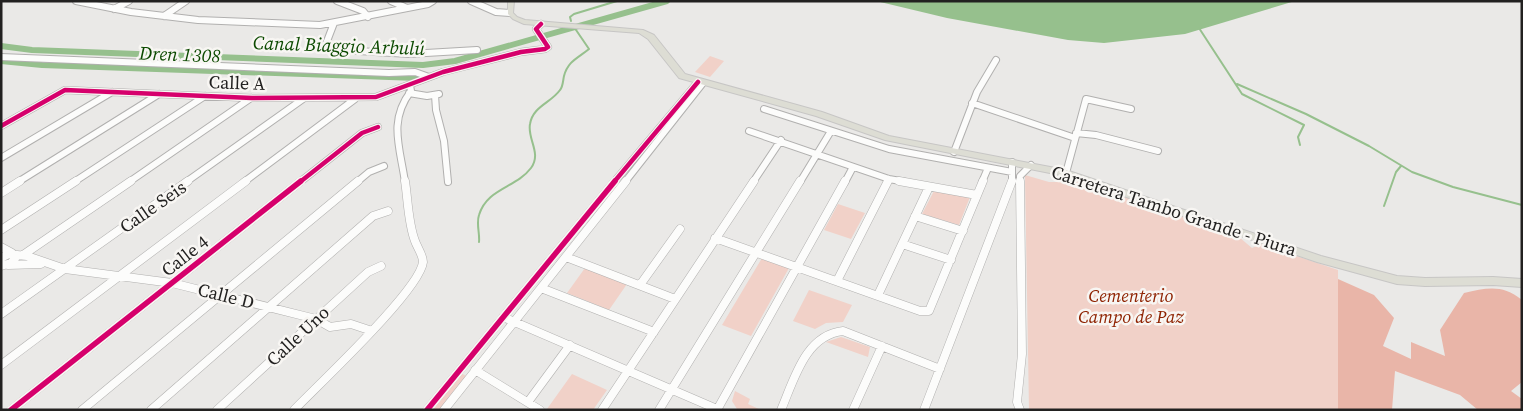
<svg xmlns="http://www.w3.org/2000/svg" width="1523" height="411" font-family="'Source Serif 4',serif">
<rect width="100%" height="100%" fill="#eae9e7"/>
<path fill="#f1d1c8" d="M710 56 724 61 710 77 695 72Z
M1025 175 1049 182H1058L1061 178 1090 184 1239 237 1252 248 1261 244 1338 270V410H1029Z
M934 191 970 197 959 225 922 214Z
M838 204 865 213 851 239 824 230Z
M762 258 789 268 751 336 722 325Z
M585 268 627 284 609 310 567 293Z
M809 290 852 305 843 322 826 323 815 329 793 321Z
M841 337 870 347 868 357 826 342Z
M461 373 466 376 439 410H431Z
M572 374 607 390 593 410 547 409Z
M735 391 750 399 748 404 761 410 737 409 732 401Z"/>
<path fill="#e9b5a8" d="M1338 279 1374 295 1394 318 1383 346 1411 359V342L1445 356 1440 330 1464 293C1487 288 1502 284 1522 300V382L1511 391 1522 399V410H1478L1460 395 1395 371 1392 410H1338Z"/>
<path fill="#96c08d" d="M876 1H1295L1185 34 1104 43 1068 40 947 18Z"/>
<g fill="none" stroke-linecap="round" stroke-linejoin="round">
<path stroke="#96c08d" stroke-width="2" d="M571 21 570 17 574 14 617 1
M1199 28 1242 94 1304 125 1298 137 1300 145
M1237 84 1306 114 1369 146 1412 172 1453 187 1522 205
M1384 206 1396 172 1401 166
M479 242C480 233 476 224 479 215 487 188 516 188 531 168 542 153 527 139 530 124 533 106 551 103 560 90 563 87 563 80 564 76 568 61 578 58 589 49L574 27"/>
<path stroke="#96c08d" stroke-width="6" d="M1 46 32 50 423 65 455 61 667 1
M1 61 42 65 418 78"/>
<g stroke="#b1b0af" stroke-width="8">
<path id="minor-far1" d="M76 1 131 12 198 20 320 25 428 4 433 1
M337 1 363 11 368 17
M391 1 407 8
M471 1 496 12 510 13
M114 9 129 1
M164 16 186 1
M334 23 324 49 409 54 477 50
M1 57 389 73 415 72 429 77
M409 93 427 96 439 94
M435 95 436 110 444 141 448 182
M972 103 1075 138
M764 109 889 149 1012 172
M1 126 65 90 252 98 376 97 443 72 521 52 545 49 548 47 536 29 541 24
M749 131 889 179 906 182
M1076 133 1096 135 1158 151
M954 152 977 92 996 60
M1 158 112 92
M1012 162V182
M1066 173 1086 99 1131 109
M18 182 159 94
M74 182 205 96
M129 182 251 98
M186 182 303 99
M244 182 355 99
M300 182 362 133 378 127
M357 182 369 172 384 166
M405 182C400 147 388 121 411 91L410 85
M614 182 698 82
M625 182 703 83
M753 182 781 140
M800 182 831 131
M845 182 853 167
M887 182 889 179
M982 182 988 168
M1020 182V176L1031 165"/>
</g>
<g stroke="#b1b0af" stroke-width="9">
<path id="minor" d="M899 181 977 195
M1 193 20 181
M915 216 963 231
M1 230 76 181
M715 238 920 311H929L983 181
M902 244 951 260
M1 247 12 253
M17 255 27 256 65 269 172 283 316 319 330 327 351 324 372 331
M23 255 131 181
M566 257 675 299
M1 258 11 253 17 256 11 263 1 266
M8 265 41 264
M837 281 888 181
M640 285 680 229
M541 288 654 332
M878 295 929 187
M1 314 188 181
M503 317 719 410
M1 365 246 181
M475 370 540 410
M528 402 570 345
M11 410 301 181
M82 410 358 181
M151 410 373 216 388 211
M217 410 368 272 381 266
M294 410C318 385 420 290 423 262 423 255 417 247 415 241 408 223 408 200 405 181
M427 410 615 181
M444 410 626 181
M602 410 754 181
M659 410 800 181
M717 410 845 181
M781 410C794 380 805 335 843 331L940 369
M853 410 882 346
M924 410 1012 181
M1020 410 1017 402 1022 354 1020 181"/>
</g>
<g stroke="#c7c6c5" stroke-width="2">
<path id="major" d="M508 1H514L513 13 517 17 525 20 643 30 654 35 685 74 822 112 889 136 1066 170 1321 256 1397 276 1425 278 1493 277 1522 279V287L1493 285 1425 286 1397 284 1317 262 1065 176 885 140 816 116 679 78 648 39 639 33 524 24 513 19 508 14Z"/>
</g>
<use href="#minor-far1" stroke="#fcfcfb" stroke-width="6"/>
<use href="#minor" stroke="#fcfcfb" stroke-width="8"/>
<use href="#major" fill="#ddddd4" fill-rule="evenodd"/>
<g stroke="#f8f6f3" stroke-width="7">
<path id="cycleway-far1" d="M1 126 65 90 252 98 376 97 443 72 521 52 545 49 548 47 536 29 541 24
M300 182 362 133 378 127
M614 182 698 82"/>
</g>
<g stroke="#f8f6f3" stroke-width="9">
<path id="cycleway" d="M11 410 301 181
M427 410 615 181"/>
</g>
<use href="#cycleway-far1" stroke="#d6006c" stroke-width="4.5"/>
<use href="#cycleway" stroke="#d6006c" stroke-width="5.5"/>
</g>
<g text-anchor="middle" stroke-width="5" stroke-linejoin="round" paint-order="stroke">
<g font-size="18" fill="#222120" stroke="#f8f6f3">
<text transform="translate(237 83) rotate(2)" y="6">Calle A</text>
<text transform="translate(153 207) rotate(-35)" y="6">Calle Seis</text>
<text transform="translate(1174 211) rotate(18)" y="6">Carretera Tambo Grande - Piura</text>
<text transform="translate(185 256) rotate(-38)" y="6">Calle 4</text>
<text transform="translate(226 296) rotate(14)" y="6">Calle D</text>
<text transform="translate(298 336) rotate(-43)" y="6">Calle Uno</text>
</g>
<g font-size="18" font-style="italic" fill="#8f2302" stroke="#f8f6f3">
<text x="1131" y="302">Cementerio<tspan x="1131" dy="21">Campo de Paz</tspan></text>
</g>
<g font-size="19" font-style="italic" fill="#0c4a00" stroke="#f8f6f3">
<text transform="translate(339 45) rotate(2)" y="7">Canal Biaggio Arbulú</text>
<text transform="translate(180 54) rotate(2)" y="7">Dren 1308</text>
</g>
</g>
<rect width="1523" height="411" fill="none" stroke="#222120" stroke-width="5"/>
</svg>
